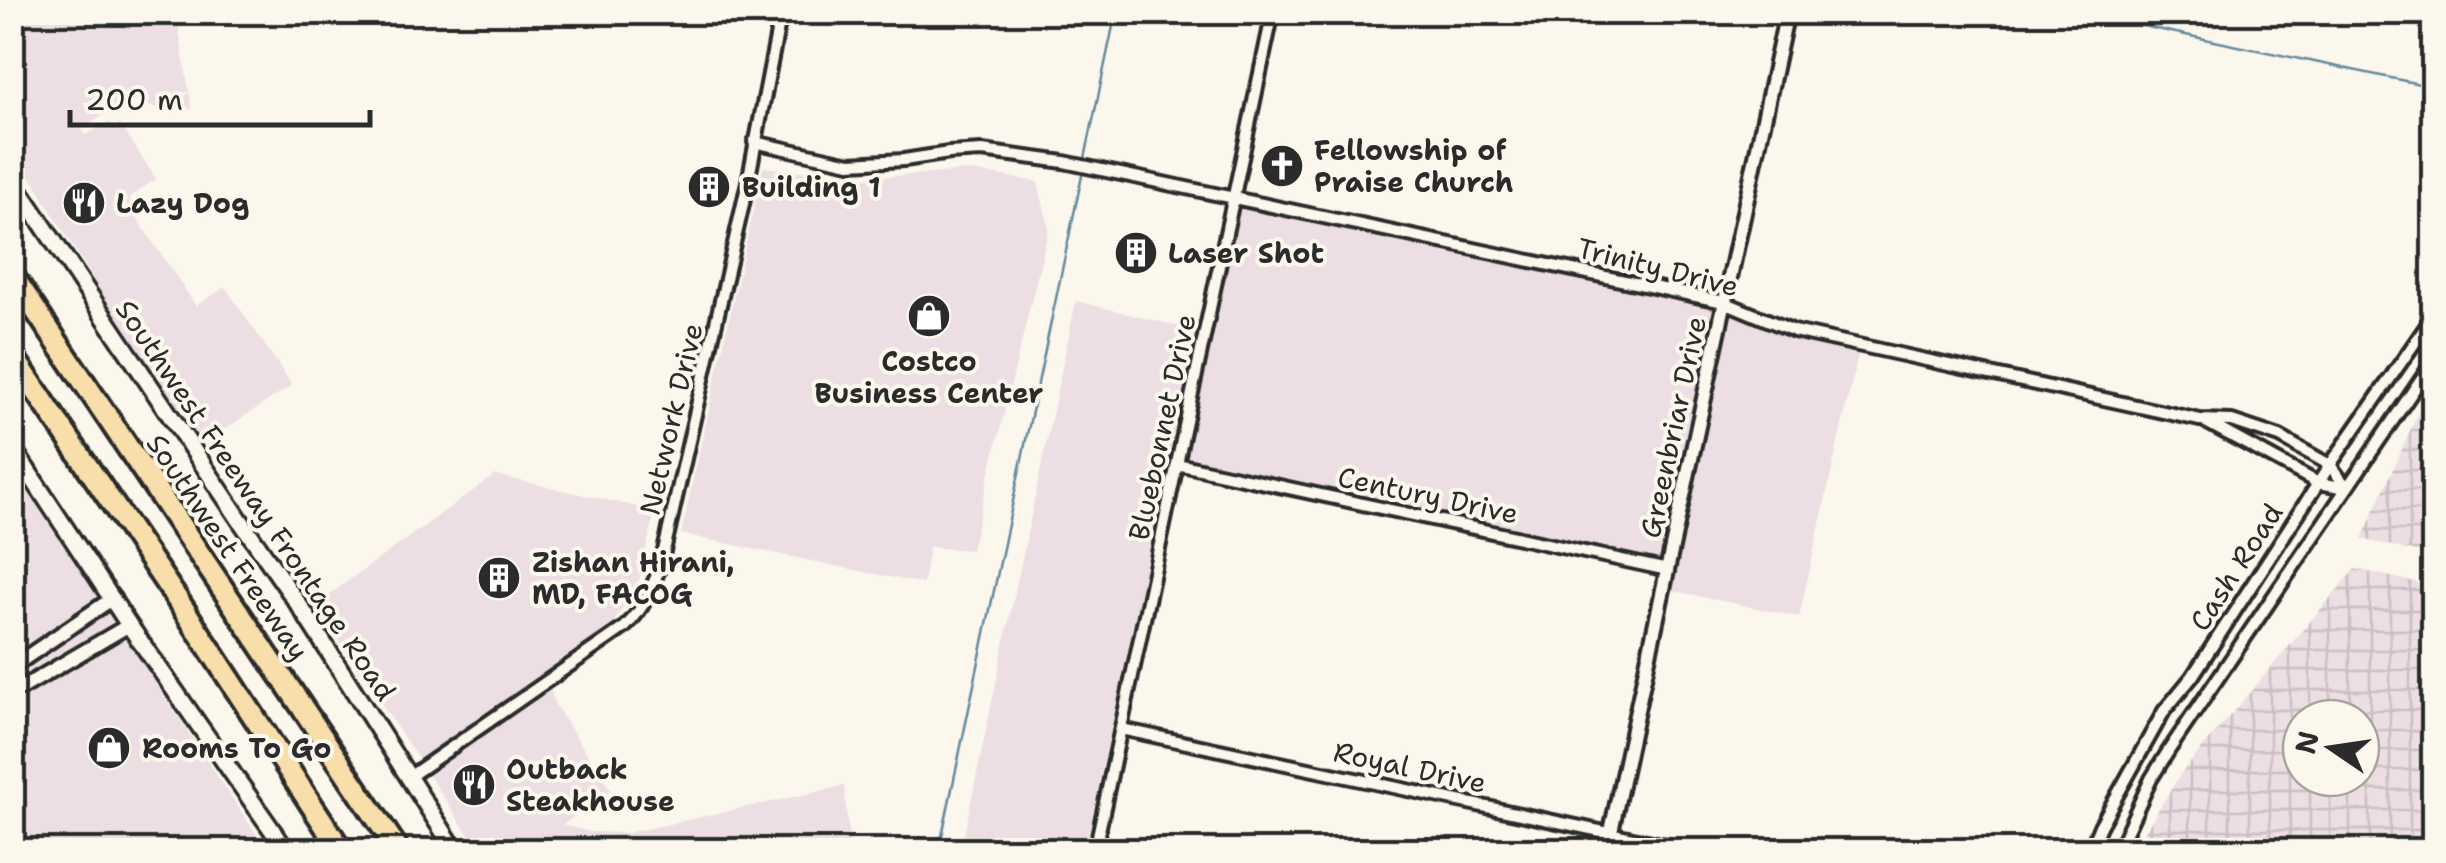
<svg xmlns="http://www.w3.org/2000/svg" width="2446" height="863" font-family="'Shantell Sans',sans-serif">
<defs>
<pattern id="industrial-grid" width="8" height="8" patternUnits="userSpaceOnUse" patternTransform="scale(2.5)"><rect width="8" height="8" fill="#ecdee3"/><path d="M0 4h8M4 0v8" fill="none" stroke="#cbbfc3"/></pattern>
</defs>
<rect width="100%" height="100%" fill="#fbf7ec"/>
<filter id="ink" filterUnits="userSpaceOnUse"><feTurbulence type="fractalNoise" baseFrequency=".01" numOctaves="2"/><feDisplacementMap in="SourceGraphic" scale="20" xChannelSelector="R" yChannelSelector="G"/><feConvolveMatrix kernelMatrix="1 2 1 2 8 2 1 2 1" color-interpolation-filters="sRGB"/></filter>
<g filter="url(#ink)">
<path fill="#ecdee3" d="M13 13H176L192 109 174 103 172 111 139 104 140 96 131 98 133 103 121 112 115 106 82 130 86 135 109 122 114 127 120 124 156 179 129 198 141 225 196 306 225 287 292 385 196 448 13 148Z
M763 167 863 178 971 171 1038 182 1049 228 971 550 929 547 923 584 681 534Z
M1234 197 1724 302 1774 324 1860 345 1799 617 1664 589 1668 571 1177 464Z
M1076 301 1196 331 1085 850H961Z
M13 470 267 850H13Z
M495 475 655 511 639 580 614 622 546 675 555 705 611 790 562 825 591 832 627 833 844 786 850 850H479L315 605Z"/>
<path fill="url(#industrial-grid)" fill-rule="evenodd" d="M2433 387V556L2362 539 2422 404Z
M2355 569 2433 586V850H2136L2140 839 2182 772ZM2301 718H2361V778H2301Z"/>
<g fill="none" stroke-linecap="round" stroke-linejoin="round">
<path stroke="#63899c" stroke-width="2.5" d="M2076 12 2434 87
M1084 163 1116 12
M939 850 1083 171"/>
<g stroke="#2b2b2b" stroke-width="18">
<path id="minor" d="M754 142 850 163 904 160 949 153 982 151 1064 162 1724 302 1794 331 2200 420 2232 421 2280 437 2330 465 2347 488
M2206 422 2318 483 2347 488
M1177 464 1668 570
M1121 729 1689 850
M409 777 625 627C644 609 652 588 661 564L748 182 781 12
M1095 850 1273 12
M2090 850 2100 826 2164 711 2192 677 2330 465 2434 315
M2118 850 2151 779 2169 750 2434 360"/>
</g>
<g stroke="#2b2b2b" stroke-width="20">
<path id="tertiary" d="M12 667 113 598
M12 688H22L129 625
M1607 850 1787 12"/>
</g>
<g stroke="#2b2b2b" stroke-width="22">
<path id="secondary" d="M12 179 240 520 301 608 455 850
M12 447 129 625 286 850"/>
</g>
<g stroke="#2b2b2b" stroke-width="28">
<path id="motorway" d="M12 275 398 850
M12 355 183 608 341 850"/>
</g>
<use href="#minor" stroke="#fbf7ec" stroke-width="10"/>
<use href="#tertiary" stroke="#fbf7ec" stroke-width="12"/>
<use href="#secondary" stroke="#fbf7ec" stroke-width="15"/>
<use href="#motorway" stroke="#f8deab" stroke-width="20"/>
</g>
</g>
<defs>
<g id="church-disc" transform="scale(2.25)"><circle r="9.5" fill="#2b2b2b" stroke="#fbf7ec"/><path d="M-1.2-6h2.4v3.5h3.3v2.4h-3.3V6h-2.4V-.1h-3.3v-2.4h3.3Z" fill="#fff"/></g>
<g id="building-disc" transform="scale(2.25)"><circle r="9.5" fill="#2b2b2b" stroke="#fbf7ec"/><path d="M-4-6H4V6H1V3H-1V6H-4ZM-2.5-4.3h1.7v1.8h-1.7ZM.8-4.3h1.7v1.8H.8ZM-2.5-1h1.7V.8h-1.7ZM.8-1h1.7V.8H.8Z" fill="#fff"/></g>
<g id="restaurant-disc" transform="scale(2.25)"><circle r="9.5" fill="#2b2b2b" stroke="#fbf7ec"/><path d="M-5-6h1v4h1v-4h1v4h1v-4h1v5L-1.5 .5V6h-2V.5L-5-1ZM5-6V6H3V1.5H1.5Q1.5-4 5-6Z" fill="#fff"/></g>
<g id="shop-disc" transform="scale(2.25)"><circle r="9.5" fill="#2b2b2b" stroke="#fbf7ec"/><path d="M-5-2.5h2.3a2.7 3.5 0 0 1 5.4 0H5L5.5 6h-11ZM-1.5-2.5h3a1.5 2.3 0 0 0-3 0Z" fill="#fff"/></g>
</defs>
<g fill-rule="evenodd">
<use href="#church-disc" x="1282" y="166"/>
<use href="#building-disc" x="709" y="187"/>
<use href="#restaurant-disc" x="84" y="203"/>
<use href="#building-disc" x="1136" y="253"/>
<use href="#shop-disc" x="929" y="316"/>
<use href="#building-disc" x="499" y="578"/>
<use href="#shop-disc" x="109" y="748"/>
<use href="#restaurant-disc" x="474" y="785"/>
</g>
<g text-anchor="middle" stroke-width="8" stroke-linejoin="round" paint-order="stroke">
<g font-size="28" font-weight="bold" fill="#2b2b2b" stroke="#fbf7ec" text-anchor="start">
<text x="1314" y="160">Fellowship of<tspan x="1314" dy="32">Praise Church</tspan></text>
<text x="742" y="197">Building 1</text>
<text x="116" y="213">Lazy Dog</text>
<text x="1168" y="263">Laser Shot</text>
<text x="929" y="371" text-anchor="middle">Costco<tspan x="929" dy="32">Business Center</tspan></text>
<text x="532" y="572">Zishan Hirani,<tspan x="532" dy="32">MD, FACOG</tspan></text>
<text x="142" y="758">Rooms To Go</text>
<text x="506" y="779">Outback<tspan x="506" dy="32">Steakhouse</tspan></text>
</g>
<g font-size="28" fill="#2b2b2b" stroke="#fbf7ec">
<text transform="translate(1658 267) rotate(14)" y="10">Trinity Drive</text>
<text transform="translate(671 419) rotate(-77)" y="10">Network Drive</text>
<text transform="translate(1162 427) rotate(-78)" y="10">Bluebonnet Drive</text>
<text transform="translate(1673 427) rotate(-78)" y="10">Greenbriar Drive</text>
<text transform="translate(1428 495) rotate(12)" y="10">Century Drive</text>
<text transform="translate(256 500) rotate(56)" y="10">Southwest Freeway Frontage Road</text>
<text transform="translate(228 547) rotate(56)" y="10">Southwest Freeway</text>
<text transform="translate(2236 567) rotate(-57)" y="10">Cash Road</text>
<text transform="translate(1410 767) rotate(12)" y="10">Royal Drive</text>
</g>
</g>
<rect width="2446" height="863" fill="none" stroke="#fbf7ec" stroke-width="50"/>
<rect x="25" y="25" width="2396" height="813" fill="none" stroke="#2b2b2b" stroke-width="4" filter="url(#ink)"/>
<g transform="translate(2331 748) rotate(283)"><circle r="48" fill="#fbf7ec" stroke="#a8a59f" stroke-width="2.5"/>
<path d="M0-8L18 38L0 25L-18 38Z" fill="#2b2b2b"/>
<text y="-15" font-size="28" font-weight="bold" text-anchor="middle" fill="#2b2b2b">N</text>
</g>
<path d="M70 110v15h300v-15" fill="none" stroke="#2b2b2b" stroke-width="5"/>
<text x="85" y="110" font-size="30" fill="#2b2b2b" stroke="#fbf7ec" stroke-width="8" paint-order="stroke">200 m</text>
</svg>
